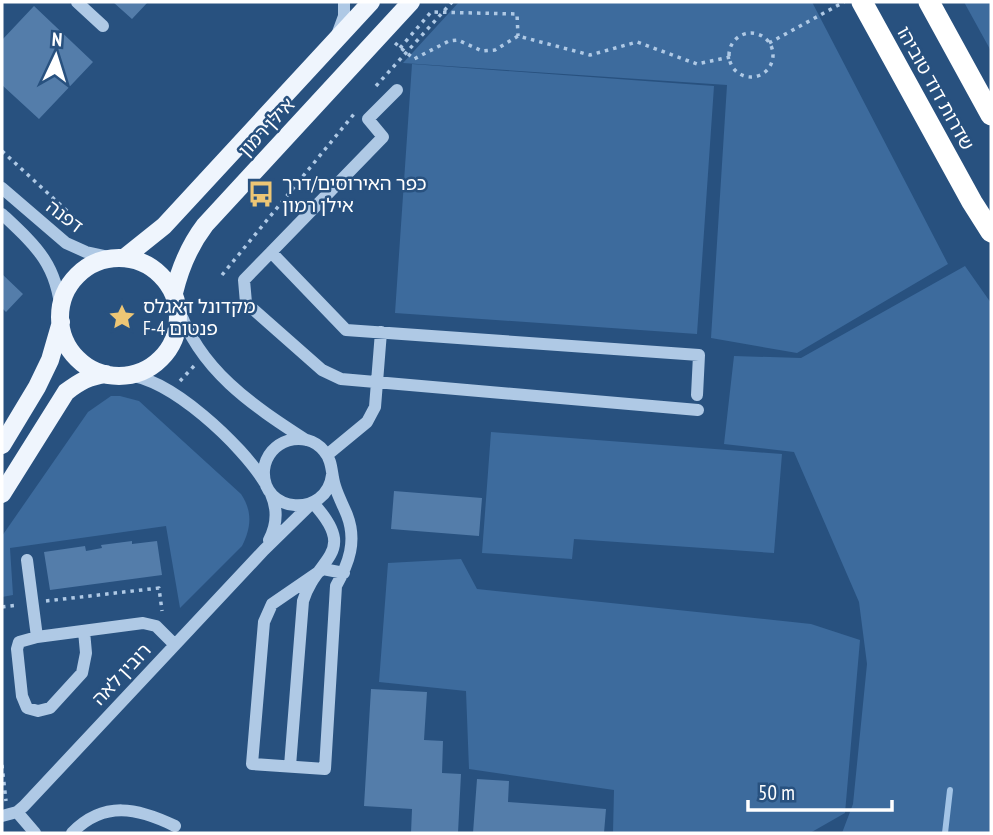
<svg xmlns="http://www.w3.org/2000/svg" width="993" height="835" font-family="'PT Sans Narrow','Noto Sans Hebrew',sans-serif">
<rect width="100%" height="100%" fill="#28517f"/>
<path fill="#3d6b9d" d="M459 2H812L948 264 797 353 711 338 727 85 403 63Z
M964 2H991V51Z
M412 64 714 86 697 334 395 313Z
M965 266 991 303V833H842L853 804 867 664 859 602 794 452 724 444 734 356 801 358Z
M111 396H120L139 401 241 494C253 512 251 528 242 546L180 608 166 526 10 548 13 595 2 597V536L88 412Z
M491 432 782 454 774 553 574 539 572 559 482 553Z
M461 559 477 589 811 624 860 640 845 813 810 833H613L614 790 469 769 466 691 379 682 388 563Z"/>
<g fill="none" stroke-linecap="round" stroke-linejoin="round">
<path stroke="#a3c4e6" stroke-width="6" d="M945 833 950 790"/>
</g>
<path fill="#547daa" d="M113 2H148L132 19Z
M34 6 93 62 39 119 2 85V40Z
M2 274 23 294 6 312 2 308Z
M394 491 482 498 479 536 391 529Z
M132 541V544L157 541 162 575 50 590 44 552 85 546 86 551 102 548 101 545Z
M371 689 427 692 424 740 443 741 442 773 461 774 458 833H411L412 809 364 806Z
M477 779 509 781 508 802 606 809 604 833H473Z"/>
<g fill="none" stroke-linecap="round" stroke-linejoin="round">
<path stroke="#afc9e5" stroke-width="3.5" stroke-dasharray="3.5 5" stroke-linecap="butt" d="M729 55a22 22 0 1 1 44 0a22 22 0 1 1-44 0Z
M395 43 414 59 449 41 458 40 482 51 495 50 518 36 590 55 637 42 697 64 730 57
M769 43 844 2
M400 48 431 12 517 14 518 36
M376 86 452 2
M2 151 78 221
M222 275 354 114
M180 381 194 366
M46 601 159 588 162 611
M2 607 18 605
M2 765 6 801"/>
<path stroke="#afc9e5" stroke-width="12" d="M77 2 103 26
M337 35 344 16V2
M397 90 368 119 383 137 244 280 246 303 322 370 341 379 698 410
M2 188 66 243 86 252 114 258
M2 214C36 246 57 264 61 313
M271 252 346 330 699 355 697 395
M178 306C199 370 252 405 306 440
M125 375C169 376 243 446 265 483
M327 455 367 422 375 407 381 332
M332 475C327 518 261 514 264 470 267 440 305 428 324 451 333 461 331 474 335 486 338 496 343 505 347 515 357 541 349 563 336 586L325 769 252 764 264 622 272 604 323 569 344 573
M269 540C277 525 278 510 271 494
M27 560 37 637
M84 631 86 653 82 673 50 708 38 711 27 708 22 696 17 649 19 642 37 637 143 623 156 626 175 645
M290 766 303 601C316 557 360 554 313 503
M17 812 35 833
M2 816 17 812 24 806 264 550 310 505
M72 833C104 800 138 808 175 826"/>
<path stroke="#eff5fd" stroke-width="18" d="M124 258 164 226 371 2
M60 317a59 59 0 1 1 118 0a59 59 0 1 1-118 0Z
M174 293C180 268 189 246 205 225L411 2
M2 445 37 387 50 360 61 322
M2 494 66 392C79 382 89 376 106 374"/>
<path stroke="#fff" stroke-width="21" d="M862 2 972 202 991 232
M929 2 991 115"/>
</g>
<defs>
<g id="bus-bare" transform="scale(2.1)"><path d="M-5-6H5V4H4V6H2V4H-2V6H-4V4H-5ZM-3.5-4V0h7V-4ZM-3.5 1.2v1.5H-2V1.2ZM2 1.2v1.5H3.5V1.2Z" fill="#edc675" stroke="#28517f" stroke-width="2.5" paint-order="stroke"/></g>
<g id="sight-bare" transform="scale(2.1)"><path d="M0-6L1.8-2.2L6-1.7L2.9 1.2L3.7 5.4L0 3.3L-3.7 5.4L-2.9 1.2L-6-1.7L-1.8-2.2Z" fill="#edc675" stroke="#28517f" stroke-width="2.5" paint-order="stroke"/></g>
</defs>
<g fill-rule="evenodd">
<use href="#bus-bare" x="261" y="194"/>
<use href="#sight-bare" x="122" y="317"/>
</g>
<g text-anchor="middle" stroke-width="5" stroke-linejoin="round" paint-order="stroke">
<g font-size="19" fill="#fff" stroke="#28517f">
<text transform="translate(936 88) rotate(61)" y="7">שדרות דוד טוביהו</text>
<text transform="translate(266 127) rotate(-47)" y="7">אילן רמון</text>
<text transform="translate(65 216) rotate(37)" y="7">דפנה</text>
<text transform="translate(121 674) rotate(-47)" y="7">רובין לאה</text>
</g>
<g font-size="19" fill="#fff" stroke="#28517f" text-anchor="start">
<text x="282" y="190">כפר האירוסים/דרך<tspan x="282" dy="22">אילן רמון</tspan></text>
<text x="143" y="313">מקדונל דאגלס<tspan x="143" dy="22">F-4 פנטום</tspan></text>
</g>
</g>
<rect width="993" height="835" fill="none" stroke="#ffffff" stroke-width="7"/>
<g transform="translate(56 56) rotate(4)" stroke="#28517f" stroke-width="5" paint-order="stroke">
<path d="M0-5L12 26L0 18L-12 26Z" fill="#ffffff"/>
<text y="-10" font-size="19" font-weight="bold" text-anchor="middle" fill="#ffffff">N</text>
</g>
<path d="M748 800v10h144v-10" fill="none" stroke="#ffffff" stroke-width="3.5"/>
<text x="758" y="800" font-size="21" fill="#ffffff" stroke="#28517f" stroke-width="5" paint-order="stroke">50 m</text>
</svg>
